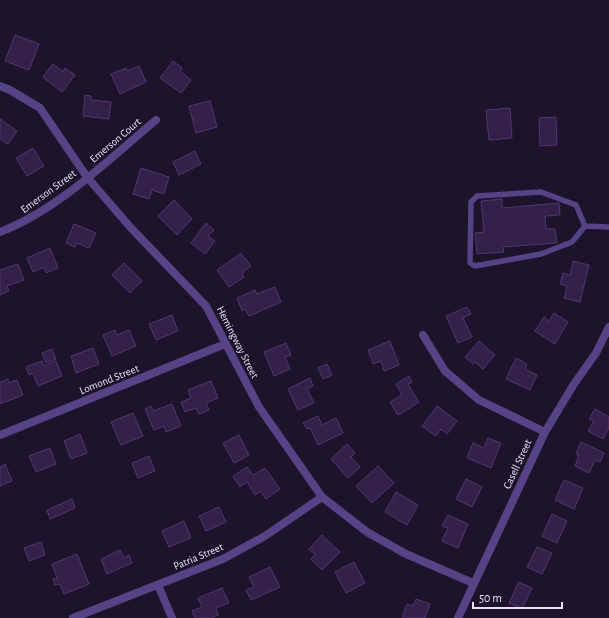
<svg xmlns="http://www.w3.org/2000/svg" width="609" height="618" font-family="'Alegreya Sans',sans-serif">
<rect width="100%" height="100%" fill="#1d142b"/>
<path fill="#33214a" stroke="#503574" d="M15 35 39 44 29 70 5 61Z
M173 61 182 68 180 71 191 80 181 93 160 78Z
M53 64 63 72 65 68 75 75 62 92 43 77Z
M139 66 146 82 120 94 111 74 126 68 127 71Z
M85 95 91 96V100L111 102 109 119 83 116Z
M210 101 217 127 196 133 189 106Z
M510 108 512 138 489 140 486 110Z
M556 117 557 145 540 146 539 118Z
M0 119 17 131 8 144 0 139Z
M33 148 44 166 27 176 16 158Z
M195 151 201 164 179 175 173 162Z
M141 168 169 177 164 194 152 190 149 199 133 194Z
M502 199V208L559 203 560 215 545 216 546 229H555L557 243 503 247 504 252 477 254 475 233 484 232 481 201Z
M174 200 192 219 177 235 158 216Z
M206 223 214 230 208 236 215 241 205 254 191 243Z
M74 224 96 233 89 248 77 243 75 247 66 243Z
M50 248 58 268 46 273 44 267 33 272 27 258Z
M241 253 251 266 242 273 244 277 229 287 217 270Z
M573 261 589 265 580 302 564 298 567 286 560 284 563 273 570 275Z
M124 263 142 281 130 293 112 275Z
M18 264 24 280 7 286 9 291 0 295V270Z
M275 287 281 302 249 316 245 309 242 311 237 298 255 290 257 294Z
M467 307 471 314 463 318 472 337 458 343 446 316Z
M554 313 568 322 555 344 535 331 544 317 549 321Z
M172 315 178 331 156 340 149 324Z
M115 330 117 335 129 330 136 346 112 356 103 335Z
M390 341 399 365 384 371 381 361 373 364 368 350Z
M479 341 495 355 483 369 475 362 473 364 465 357Z
M286 343 291 355 285 357 290 369 274 376 264 352Z
M93 348 99 364 76 373 71 356Z
M52 349 56 359 46 363 42 353Z
M516 358 527 364 525 369 537 375 530 390 506 379Z
M42 361 44 366 56 361 62 376 38 386 33 373 29 375 26 367Z
M327 364 332 375 323 379 318 368Z
M409 376 412 382 408 384 419 402 398 415 390 402 402 395 396 384Z
M310 378 313 386 307 389 314 403 298 410 288 389Z
M8 379 9 383 17 380 23 395 0 404V382Z
M211 381 218 398 206 403 209 410 199 414 196 408 185 412 181 402 191 398 188 390Z
M172 404 181 426 166 432 164 426 154 430 145 409 151 406 153 411Z
M437 406 457 421 447 434 441 429 436 436 422 426Z
M595 409 609 417V428L603 439 588 431 594 421 589 419Z
M133 413 143 436 121 445 111 422Z
M318 416 322 425 336 418 343 433 318 445 310 428 307 429 303 423Z
M80 434 87 453 71 459 64 441Z
M239 435 249 455 234 463 223 443Z
M488 438 501 443 491 468 467 458 473 443 484 448Z
M581 442 604 453 600 462 595 460 589 473 575 466 579 455 576 454Z
M347 444 355 453 351 457 360 467 348 478 331 459Z
M50 448 56 464 36 472 29 456Z
M149 456 155 471 138 478 132 463Z
M5 464 12 481 0 486V467Z
M378 466 394 483 372 503 356 486Z
M247 467 253 475 265 468 280 489 266 499 261 491 255 495 247 482 240 487 233 476Z
M466 479 482 487 472 507 456 499Z
M564 480 583 488 574 509 555 500Z
M396 492 418 505 407 525 385 512Z
M72 499 75 508 50 519 47 510Z
M219 507 226 522 206 531 199 516Z
M552 514 567 521 557 543 542 536Z
M448 515 468 524 458 548 442 541 448 528 442 526Z
M184 521 191 538 169 547 162 531Z
M322 535 340 552 322 570 311 559 315 554 309 549Z
M41 542 45 555 29 561 24 548Z
M537 547 552 553 542 574 527 567Z
M120 550 124 558 129 555 132 563 107 574 101 559Z
M77 554 89 584 64 594 60 584 55 585 53 579 57 578 52 564Z
M354 562 365 583 346 593 335 572Z
M270 567 280 587 251 600 246 590 254 587 249 577Z
M519 582 532 588 522 609 509 603Z
M222 588 229 603 216 608 218 615 211 618H195L192 611 202 607 198 598Z
M416 599 430 604 425 618H402L407 604 413 606Z"/>
<g fill="none" stroke-linecap="round" stroke-linejoin="round">
<path stroke="#554386" stroke-width="5.5" d="M541 192 576 205 585 226 572 242 541 254 475 266 470 263 471 202 477 196Z
M585 226 609 227"/>
<path stroke="#554386" stroke-width="8" d="M0 86 10 90 40 108 87 177 131 228 206 306 259 407 322 497 367 532 406 554 473 583
M0 232C58 210 109 159 156 120
M423 335 445 371 479 400 545 432
M0 435 225 344
M158 585 172 618
M73 618 223 559 265 536 322 497"/>
<path stroke="#554386" stroke-width="8" d="M458 618 545 432 574 384 596 353 609 327"/>
</g>
<g text-anchor="middle" stroke-width="3.5" stroke-linejoin="round" paint-order="stroke">
<g font-size="11" fill="#eae0fc" stroke="#1d142b">
<text transform="translate(115 140) rotate(-40)" y="4">Emerson Court</text>
<text transform="translate(48 191) rotate(-36)" y="4">Emerson Street</text>
<text transform="translate(238 342) rotate(63)" y="4">Hemingway Street</text>
<text transform="translate(109 379) rotate(-22)" y="4">Lomond Street</text>
<text transform="translate(517 464) rotate(-65)" y="4">Casell Street</text>
<text transform="translate(198 556) rotate(-23)" y="4">Patria Street</text>
</g>
</g>
<path d="M473 602v6h89v-6" fill="none" stroke="#eae0fc" stroke-width="2"/>
<text x="479" y="602" font-size="12" fill="#eae0fc" stroke="#1d142b" stroke-width="3" paint-order="stroke">50 m</text>
</svg>
